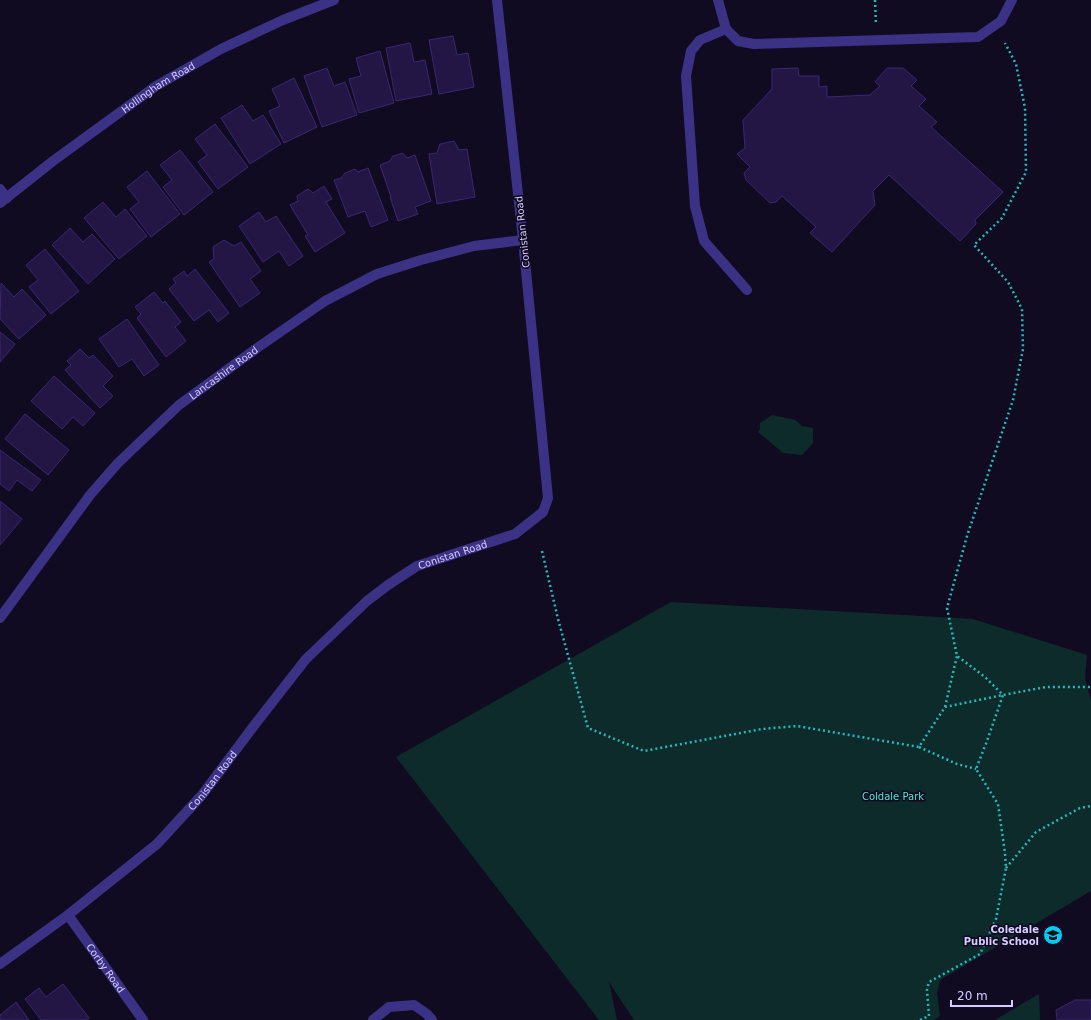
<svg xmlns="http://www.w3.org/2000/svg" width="1091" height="1020" font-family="'DejaVu Sans',sans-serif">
<rect width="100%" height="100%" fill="#110b22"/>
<path fill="#0e2b2c" d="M772 415 795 420 802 426 813 428V443L802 455 783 453 758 432 760 429V423Z
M671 602 973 619 1087 655 1085 678 1091 701V891L940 980 937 993 940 1016 934 1020H634L609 982 617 1020H599L396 757Z
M1039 994 1040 1020H995Z"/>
<path fill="#231644" stroke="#3b2673" d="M453 36 457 55 468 53 474 87 439 94 429 40Z
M410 43 414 62 425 60 432 94 396 101 386 48Z
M380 51 394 103 359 113 349 79 361 76 356 58Z
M327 68 334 86 345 82 357 115 322 127 304 76Z
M798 68 799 76H819V87L827 86V97L870 95 880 86 875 82 887 68H903L917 80 911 86 926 99 919 106 937 122 931 127 1003 192 975 220 976 224 960 241 889 175 873 191 875 205 832 252 810 233 816 227 782 196 776 202 770 203 746 180 744 173 750 167 737 154 745 148 743 120 772 89V69Z
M294 78 317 127 284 143 269 111 280 106 272 89Z
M242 105 253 121 263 115 281 144 250 164 221 118Z
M215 124 248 167 218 189 198 162 207 155 195 139Z
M454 141 459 150 467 149 475 197 437 204 429 154 437 153 440 144Z
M180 150 213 192 184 215 163 187 172 180 160 165Z
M403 153 407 158 415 155 431 201 415 207 418 214 398 221 390 197H391L380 165 390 161 393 156Z
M368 168 388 220 371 227 365 211 348 217 334 180 341 178 345 173 355 169 358 172Z
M147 171 180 214 151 237 130 209 139 202 127 187Z
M324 186 332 199 326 202 345 233 315 252 305 236 308 235 290 205 298 201 297 196 308 189 313 193Z
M103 202 116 217 125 209 147 236 119 259 84 218Z
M259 212 266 222 276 216 303 256 289 266 279 251 263 262 239 226Z
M70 228 83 242 92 234 115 259 88 284 52 245Z
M224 240 234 246 241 242 261 271 250 279 260 293 240 307 209 262 214 259 213 247Z
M45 249 79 291 51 314 29 287 38 280 26 265Z
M195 269 229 313 218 322 209 310 194 321 169 289 176 283 173 279 184 271 187 276Z
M1 283 14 297 22 289 46 315 19 339 0 319Z
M154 292 163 303 165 301 181 322 175 327 186 341 166 357 137 318 141 314 135 307Z
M127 319 159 365 144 376 132 359 119 367 99 339Z
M0 332 15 344 0 362Z
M80 349 89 358 93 355 113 376 103 386 113 396 100 408 65 370 71 365 67 361Z
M54 376 95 413 83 426 73 417 62 429 31 401Z
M25 414 69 450 48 475 5 439Z
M0 450 41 480 32 491 17 480 9 491 0 484Z
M0 501 22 519 0 545Z
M63 984 89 1018 86 1020H41L25 999 39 988 46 997Z
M1075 1000H1091V1020H1057L1056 1010Z
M16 1002 29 1020H0V1015Z"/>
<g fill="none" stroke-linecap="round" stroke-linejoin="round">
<path stroke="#23babc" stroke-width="2.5" stroke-dasharray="2 3" stroke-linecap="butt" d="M875 0 876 25
M542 551 558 619 588 728 644 751 762 729 797 726 919 747 945 707 1003 695 1046 687H1091
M945 707 957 656
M919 747 957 764 976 769
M1006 868 1036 832 1080 808 1091 806
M920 1020 929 1016 927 990 929 982 980 954 996 919 1006 868 1005 853 998 804 976 769 987 741 1003 695 985 677 957 656 947 608 967 536 1013 400 1023 349 1022 309 1008 282 974 245 1002 218 1026 172 1025 108 1016 64 1005 43"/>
<g stroke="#3b3285" stroke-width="10">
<path d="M718 0 726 29 738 41 754 44 978 37 1001 21 1012 0"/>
<path d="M726 29 700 40 691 51 686 76 695 206 704 241 747 290"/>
<path d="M0 189 7 198"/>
<path id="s1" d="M0 203 53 161 156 86 221 49 283 20 334 0"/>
<path id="s2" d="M0 618 90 495 118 463 179 405 257 348 325 301 377 274 421 260 474 246 523 240"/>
<path id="s3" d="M68 915 143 1020"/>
<path id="s4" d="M0 964 68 915 157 844 202 795 256 723 306 659 367 601 388 585 417 566 515 534 543 512 548 498 523 240 497 0"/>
<path d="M373 1020 389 1007 414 1005 427 1014 432 1020"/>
</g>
</g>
<defs>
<g id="school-disc" transform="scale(1)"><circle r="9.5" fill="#00cbf7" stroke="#110b22"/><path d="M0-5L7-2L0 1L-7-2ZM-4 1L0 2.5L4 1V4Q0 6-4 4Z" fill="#111"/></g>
</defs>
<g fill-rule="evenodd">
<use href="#school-disc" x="1053" y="935"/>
</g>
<g text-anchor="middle" stroke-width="3.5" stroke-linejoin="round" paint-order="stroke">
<g font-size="10" fill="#d6ccff" stroke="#110b22">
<text dy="4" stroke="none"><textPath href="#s1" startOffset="196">Hollingham Road</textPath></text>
<text transform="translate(522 232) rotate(-96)" y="4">Conistan Road</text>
<text dy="4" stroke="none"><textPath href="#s2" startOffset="334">Lancashire Road</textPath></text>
<text dy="4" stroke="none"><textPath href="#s4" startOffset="618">Conistan Road</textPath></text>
<text dy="4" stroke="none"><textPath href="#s4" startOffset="282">Conistan Road</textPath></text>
<text dy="4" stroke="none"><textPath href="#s3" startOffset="65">Corby Road</textPath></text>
</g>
<g font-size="10" fill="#4ee9ce" stroke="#110b22">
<text x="893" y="800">Coldale Park</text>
</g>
<g font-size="10" font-weight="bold" fill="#d6ccff" stroke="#110b22" text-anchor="end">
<text x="1039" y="933">Coledale<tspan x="1039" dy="12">Public School</tspan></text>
</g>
</g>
<path d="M951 1000v6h61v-6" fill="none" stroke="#d6ccff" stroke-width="2"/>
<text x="957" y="1000" font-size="12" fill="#d6ccff" stroke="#110b22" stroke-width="3" paint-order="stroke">20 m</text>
</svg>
